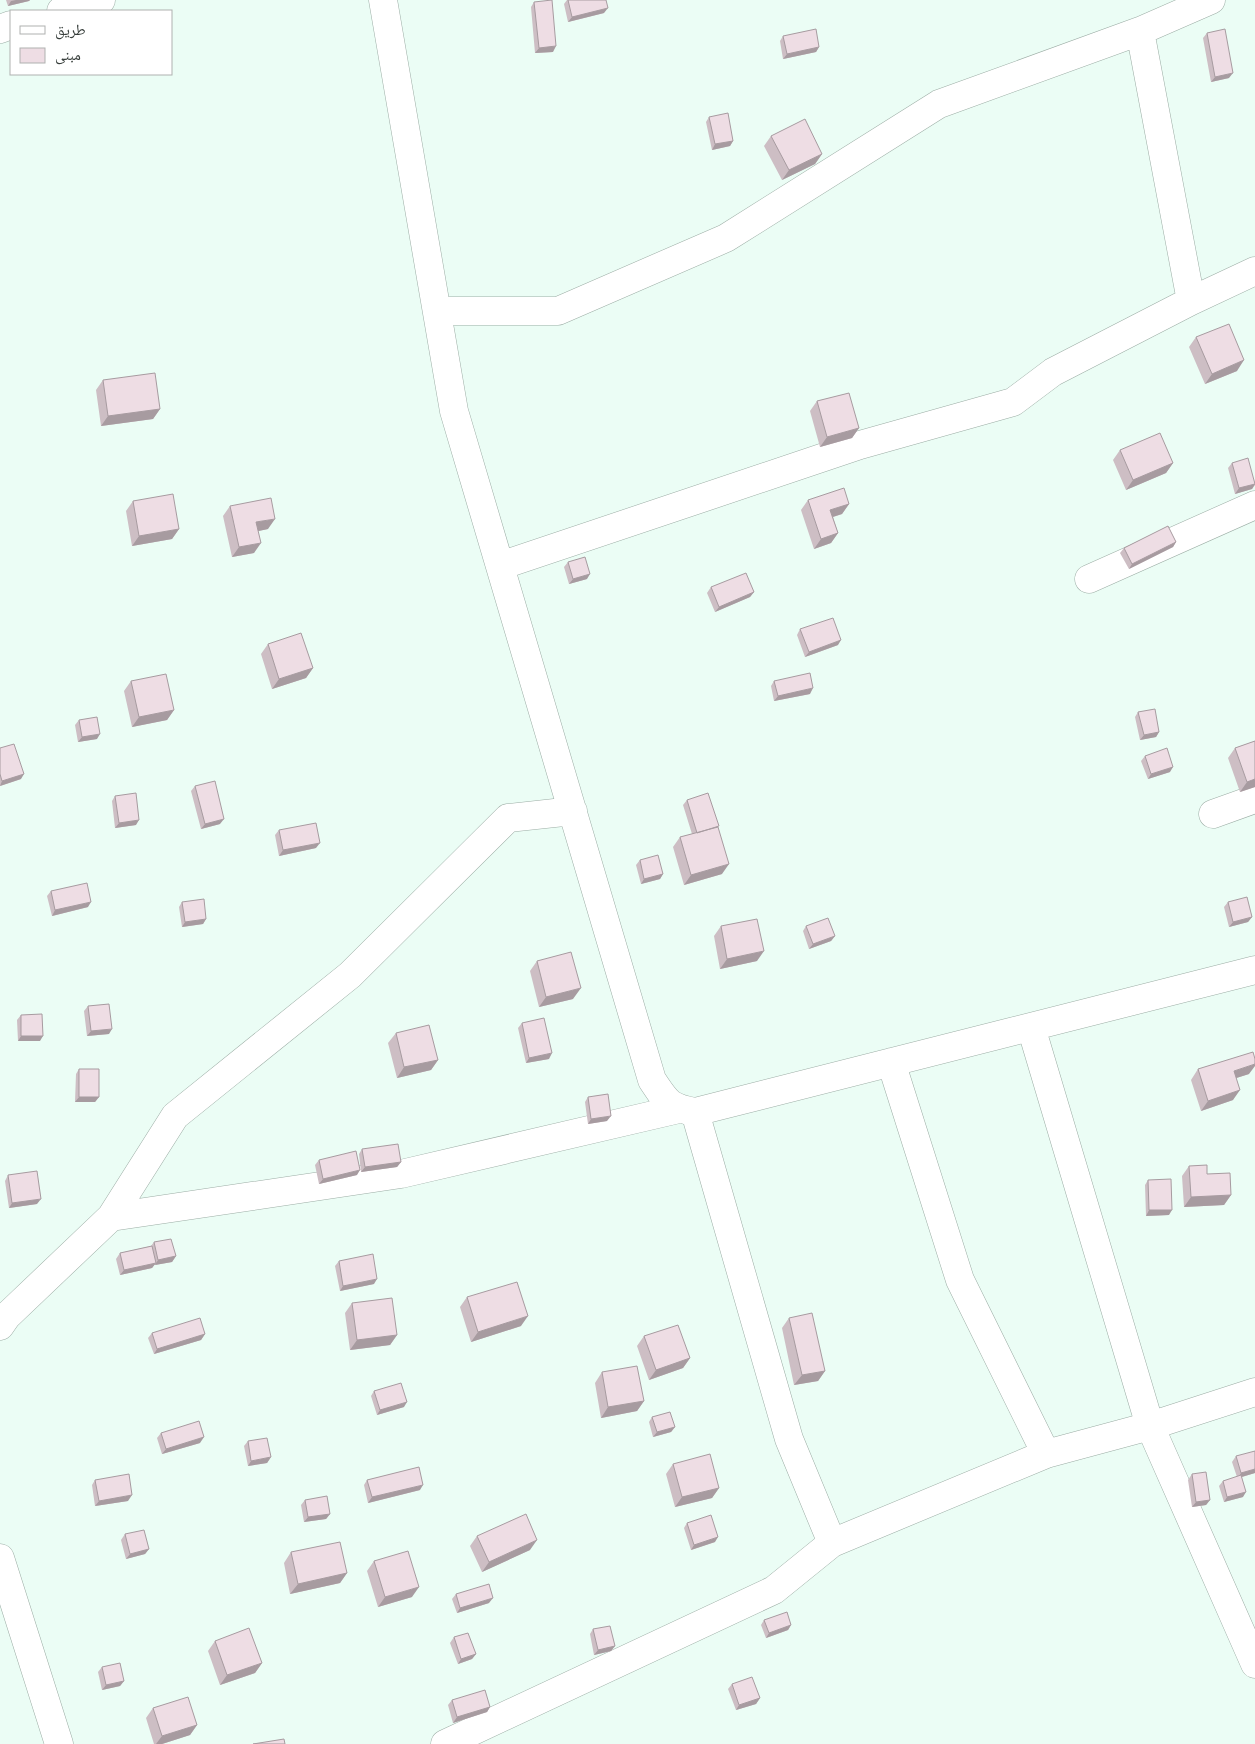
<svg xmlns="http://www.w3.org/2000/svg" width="1255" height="1744" font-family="Helvetica,'Noto Naskh Arabic',sans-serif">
<rect width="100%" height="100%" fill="#ebfdf5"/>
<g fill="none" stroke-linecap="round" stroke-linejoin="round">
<g stroke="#9cada5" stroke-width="29">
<path id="street" d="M383 0 454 411 652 1080C667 1102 668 1107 695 1112L1255 970
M61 11 101 0
M0 29 11 25
M1140 31 1191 301
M437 311H558L726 238 939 104 1140 31 1211 0
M500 566 860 445 1013 402 1053 372 1191 301 1255 271
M1089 579 1255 505
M1213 814 1255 799
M891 1062 960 1280 1046 1454
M695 1112 789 1439 832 1543
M111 1217 401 1174 679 1109
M0 1326 7 1316 111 1217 175 1116 350 975 508 818 573 811
M1255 1392 1150 1426 1255 1664
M0 1558 59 1744
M445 1744 774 1590 832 1543 1046 1454 1150 1426 1031 1027"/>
</g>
<use href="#street" stroke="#fff" stroke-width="28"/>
</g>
<path fill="#cdbec4" d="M6 0H30L29 1 8 6Z
M567 0H606L604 13 568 22 564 4Z
M534 2 553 52 535 53 531 7Z
M1207 33 1229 78 1211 82 1203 38Z
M783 36 819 47 816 52 783 59 780 41Z
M709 117 733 141 730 146 712 150 706 122Z
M771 136 822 154 815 164 782 180 764 146Z
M1196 337 1237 371 1205 384 1189 347Z
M103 380 160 409 153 419 101 426 96 390Z
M817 401 859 428 852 438 820 447 810 411Z
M1120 450 1173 463 1166 473 1126 490 1113 460Z
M1232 463 1255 483V485L1252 489 1235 494 1228 468Z
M808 500 849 504 842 514 833 517 838 533 831 543 814 549 801 510Z
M133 501 179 529 172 539 132 546 126 511Z
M230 506 268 529 258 531 254 553 232 557 223 516Z
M1176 542 1173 547 1129 569 1120 553 1124 548Z
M568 562 587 579 569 584 564 567Z
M711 587 754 592 750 597 715 612 707 593Z
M800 629 838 645 805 657 797 635Z
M268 644 313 668 306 678 272 689 261 654Z
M131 681 174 710 167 720 132 727 124 691Z
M774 681 810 694 774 701 771 686Z
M1138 712 1159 732 1156 737 1140 740 1135 717Z
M79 720 97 739 78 742 75 725Z
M1255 741V787L1240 792 1228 758 1235 748Z
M0 748 21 779 0 786Z
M1145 756 1170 772 1148 779 1141 761Z
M195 786 220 824 201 829 191 791Z
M115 796 136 825 115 828 112 801Z
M687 800 718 827 722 874 684 885 673 847 680 837 692 834 683 805Z
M279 830 316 848 279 856 275 835Z
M640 860 663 874 660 879 641 884 636 865Z
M51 891 88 907 52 916 47 896Z
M182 902 206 919 203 924 182 927 179 907Z
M1228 902 1252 917 1248 922 1229 927 1224 907Z
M721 926 757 961 720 969 714 936Z
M806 926 835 936 831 941 809 949 803 931Z
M537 961 573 999 539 1007 530 971Z
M88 1006 109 1034 87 1036 84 1011Z
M21 1015 40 1041H18L17 1020Z
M522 1023 549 1059 526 1063 518 1028Z
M396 1033 438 1060 431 1070 397 1078 388 1043Z
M79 1069 99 1097 95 1102H75L76 1074Z
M1198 1069 1249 1074 1236 1078 1233 1100 1201 1111 1191 1080Z
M588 1097 607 1121 588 1124 585 1102Z
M362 1149 401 1162 397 1167 361 1172 359 1154Z
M319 1160 357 1175 319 1184 315 1165Z
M1189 1166 1231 1195 1224 1205 1184 1207 1182 1176Z
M8 1175 37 1204 9 1208 5 1181Z
M1148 1180 1169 1215 1146 1216 1145 1185Z
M154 1242 176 1256 172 1262 155 1265H154L152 1268 120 1275 116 1259 120 1253 151 1246Z
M339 1261 374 1284 340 1291 335 1266Z
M467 1297 521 1326 471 1342 460 1307Z
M352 1303 397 1335 390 1345 350 1350 345 1313Z
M789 1318 825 1371 818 1381 794 1385 782 1328Z
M152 1333 205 1334 201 1340 154 1354 148 1338Z
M644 1336 690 1358 683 1368 649 1380 637 1346Z
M602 1372 644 1401 637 1411 601 1418 595 1383Z
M374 1391 404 1407 377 1415 371 1396Z
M652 1417 675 1427 671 1432 653 1437 649 1422Z
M161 1433 200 1443 162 1454 157 1438Z
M248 1441 271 1457 267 1463 248 1466 244 1446Z
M1236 1456 1255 1473 1242 1477 1243 1497 1224 1502 1219 1486 1223 1481 1237 1477 1232 1462Z
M673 1464 719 1488 712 1498 675 1507 666 1474Z
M1192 1474 1210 1500 1206 1505 1192 1507 1188 1480Z
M95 1480 128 1501 95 1506 92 1485Z
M367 1480 420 1490 368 1503 364 1485Z
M305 1500 330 1514 326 1519 304 1522 301 1505Z
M687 1523 715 1542 691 1550 684 1528Z
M125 1534 149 1549 145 1554 126 1559 121 1540Z
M477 1536 530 1550 482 1572 470 1546Z
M291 1552 347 1573 340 1583 290 1594 284 1563Z
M374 1561 412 1597 378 1607 367 1571Z
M456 1594 489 1603 457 1613 452 1599Z
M764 1620 791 1625 788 1630 766 1638 761 1625Z
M593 1629 615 1646 611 1651 594 1655 590 1634Z
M454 1637 476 1654 472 1659 458 1664 450 1643Z
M215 1641 262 1663 255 1673 220 1685 208 1651Z
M102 1667 124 1681 120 1686 102 1690 98 1672Z
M732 1684 760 1698 756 1704 736 1710 728 1689Z
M452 1700 490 1707 487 1712 453 1723 448 1705Z
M153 1708 197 1725 190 1735 162 1744H154L146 1718Z"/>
<path fill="#a79ba0" d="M16 0H30L29 1 8 6 11 1Z
M608 8 604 13 568 22 572 17Z
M556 46 553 52 535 53 539 48Z
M819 47 816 52 783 59 787 54Z
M1233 73 1229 78 1211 82 1215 77Z
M733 141 730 146 712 150 715 144Z
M822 154 815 164 782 180 789 170Z
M1244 360 1237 371 1205 384 1212 374Z
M160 409 153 419 101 426 108 416Z
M859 428 852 438 820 447 827 437Z
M1173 463 1166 473 1126 490 1133 480Z
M1255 484 1252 489 1235 494 1239 488Z
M849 504 842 514 823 520 830 510Z
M275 519 268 529 249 533 256 522Z
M179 529 172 539 132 546 139 536Z
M838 533 831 543 814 549 821 539Z
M1176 542 1173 547 1129 569 1132 564Z
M261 543 254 553 232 557 239 547Z
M590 574 587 579 569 584 573 579Z
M754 592 750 597 715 612 719 607Z
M841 640 838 645 805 657 809 652Z
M313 668 306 678 272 689 279 679Z
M813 688 810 694 774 701 778 696Z
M174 710 167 720 132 727 139 717Z
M1159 732 1156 737 1140 740 1144 735Z
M100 734 97 739 78 742 82 737Z
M1173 767 1170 772 1148 779 1151 774Z
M24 774 21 779 0 786 2 781Z
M1255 779V787L1240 792 1247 782Z
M224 819 220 824 201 829 205 824Z
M139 820 136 825 115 828 119 823Z
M320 843 316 848 279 856 283 850Z
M729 864 722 874 684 885 691 875Z
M663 874 660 879 641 884 644 879Z
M91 902 88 907 52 916 55 910Z
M1252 917 1248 922 1229 927 1233 922Z
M206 919 203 924 182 927 185 922Z
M835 936 831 941 809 949 813 944Z
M764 951 757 961 720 969 727 959Z
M581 988 573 999 539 1007 546 997Z
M112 1029 109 1034 87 1036 91 1031Z
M21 1036H43L40 1041H18Z
M552 1053 549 1059 526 1063 529 1058Z
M438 1060 431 1070 397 1078 404 1067Z
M1255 1064V1066L1249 1074 1227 1081 1234 1071Z
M1240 1090 1233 1100 1201 1111 1208 1101Z
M79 1097H99L95 1102H75Z
M611 1116 607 1121 588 1124 591 1119Z
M401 1162 397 1167 361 1172 365 1167Z
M360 1170 357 1175 319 1184 323 1179Z
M1231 1195 1224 1205 1184 1207 1191 1197Z
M41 1199 37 1204 9 1208 12 1203Z
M1149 1210H1172L1169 1215 1146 1216Z
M176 1256 172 1262 155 1265 158 1260Z
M156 1263 152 1268 120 1275 124 1270Z
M377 1279 374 1284 340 1291 343 1286Z
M528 1316 521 1326 471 1342 478 1332Z
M205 1334 201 1340 154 1354 157 1349Z
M397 1335 390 1345 350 1350 357 1340Z
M690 1358 683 1368 649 1380 656 1370Z
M825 1371 818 1381 794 1385 802 1375Z
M644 1401 637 1411 601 1418 608 1407Z
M407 1402 404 1407 377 1415 380 1410Z
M675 1427 671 1432 653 1437 657 1432Z
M204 1437 200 1443 162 1454 166 1449Z
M271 1457 267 1463 248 1466 251 1461Z
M1255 1469V1473L1238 1478 1241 1473Z
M423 1485 420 1490 368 1503 372 1497Z
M719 1488 712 1498 675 1507 682 1497Z
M1246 1492 1243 1497 1224 1502 1227 1497Z
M132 1495 128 1501 95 1506 99 1501Z
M1210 1500 1206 1505 1192 1507 1196 1502Z
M330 1514 326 1519 304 1522 308 1517Z
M718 1537 715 1542 691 1550 694 1545Z
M537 1540 530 1550 482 1572 489 1562Z
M149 1549 145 1554 126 1559 130 1554Z
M347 1573 340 1583 290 1594 298 1584Z
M419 1587 412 1597 378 1607 385 1597Z
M493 1598 489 1603 457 1613 460 1608Z
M791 1625 788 1630 766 1638 769 1633Z
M615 1646 611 1651 594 1655 598 1650Z
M476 1654 472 1659 458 1664 461 1659Z
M262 1663 255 1673 220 1685 227 1675Z
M124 1681 120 1686 102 1690 106 1685Z
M760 1698 756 1704 736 1710 739 1705Z
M490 1707 487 1712 453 1723 457 1717Z
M197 1725 190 1735 162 1744H156L162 1736Z"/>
<path fill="#eedde4" stroke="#a79ba0" d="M552 0 556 46 539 48 534 2Z
M568 0H606L608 8 572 17Z
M816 29 819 47 787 54 783 36Z
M1225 29 1233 73 1215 77 1207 33Z
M728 113 733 141 715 144 709 117Z
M805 119 822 154 789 170 771 136Z
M1229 324 1244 360 1212 374 1196 337Z
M155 373 160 409 108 416 103 380Z
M849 393 859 428 827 437 817 401Z
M1160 433 1173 463 1133 480 1120 450Z
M1248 458 1255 484 1239 488 1232 463Z
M844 488 849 504 830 510 838 533 821 539 808 500Z
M173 494 179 529 139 536 133 501Z
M271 498 275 519 256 522 261 543 239 547 230 506Z
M1168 526 1176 542 1132 564 1124 548Z
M585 557 590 574 573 579 568 562Z
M746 573 754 592 719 607 711 587Z
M833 618 841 640 809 652 800 629Z
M301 633 313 668 279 679 268 644Z
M810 673 813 688 778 696 774 681Z
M166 674 174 710 139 717 131 681Z
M1155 709 1159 732 1144 735 1138 712Z
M97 717 100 734 82 737 79 720Z
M1255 741V779L1247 782 1235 748Z
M14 744 24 774 2 781 0 774V748Z
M1167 748 1173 767 1151 774 1145 756Z
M215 781 224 819 205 824 195 786Z
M136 793 139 820 119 823 115 796Z
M708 793 719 826 697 833 687 800Z
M316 823 320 843 283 850 279 830Z
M718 827 729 864 691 875 680 837Z
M658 855 663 874 644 879 640 860Z
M87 883 91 902 55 910 51 891Z
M1247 897 1252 917 1233 922 1228 902Z
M204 899 206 919 185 922 182 902Z
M828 918 835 936 813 944 806 926Z
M757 919 764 951 727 959 721 926Z
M571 952 581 988 546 997 537 961Z
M109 1004 112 1029 91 1031 88 1006Z
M42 1014 43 1036H21V1015Z
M544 1018 552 1053 529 1058 522 1023Z
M429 1025 438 1060 404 1067 396 1033Z
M1253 1052 1255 1059V1064L1234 1071 1240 1090 1208 1101 1198 1069Z
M79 1069H99V1097H79Z
M608 1094 611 1116 591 1119 588 1097Z
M398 1144 401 1162 365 1167 362 1149Z
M356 1151 360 1170 323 1179 319 1160Z
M1207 1165V1174L1230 1173 1231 1195 1191 1197 1189 1166Z
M37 1171 41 1199 12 1203 8 1175Z
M1171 1179 1172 1210H1149L1148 1180Z
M171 1239 176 1256 158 1260 154 1242Z
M152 1246 156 1263 124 1270 120 1253Z
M373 1254 377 1279 343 1286 339 1261Z
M517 1282 528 1316 478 1332 467 1297Z
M392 1298 397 1335 357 1340 352 1303Z
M812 1313 825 1371 802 1375 789 1318Z
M200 1318 205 1334 157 1349 152 1333Z
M678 1325 690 1358 656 1370 644 1336Z
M637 1366 644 1401 608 1407 602 1372Z
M401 1383 407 1402 380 1410 374 1391Z
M670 1412 675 1427 657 1432 652 1417Z
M199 1421 204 1437 166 1449 161 1433Z
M267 1438 271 1457 251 1461 248 1441Z
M1255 1451V1469L1241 1473 1236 1456Z
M710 1454 719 1488 682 1497 673 1464Z
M419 1467 423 1485 372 1497 367 1480Z
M1206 1472 1210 1500 1196 1502 1192 1474Z
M129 1474 132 1495 99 1501 95 1480Z
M1241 1475 1246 1492 1227 1497 1223 1481Z
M327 1496 330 1514 308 1517 305 1500Z
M526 1514 537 1540 489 1562 477 1536Z
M711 1515 718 1537 694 1545 687 1523Z
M144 1530 149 1549 130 1554 125 1534Z
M340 1542 347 1573 298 1584 291 1552Z
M408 1551 419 1587 385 1597 374 1561Z
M489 1584 493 1598 460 1608 456 1594Z
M787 1612 791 1625 769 1633 764 1620Z
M610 1626 615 1646 598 1650 593 1629Z
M249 1628 262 1663 227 1675 215 1641Z
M468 1633 476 1654 461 1659 454 1637Z
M120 1663 124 1681 106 1685 102 1667Z
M752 1677 760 1698 739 1705 732 1684Z
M485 1690 490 1707 457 1717 452 1700Z
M188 1697 197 1725 162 1736 153 1708Z
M284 1739 285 1744H253Z"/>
<rect x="10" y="10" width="162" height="65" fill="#ffffff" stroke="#afb1b0"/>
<rect x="20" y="26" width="25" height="8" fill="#ffffff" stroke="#afb1b0"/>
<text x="55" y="35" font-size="15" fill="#363d3a">طريق</text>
<rect x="20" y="48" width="25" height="15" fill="#eedde4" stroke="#afb1b0"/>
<text x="55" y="60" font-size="15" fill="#363d3a">مبنى</text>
</svg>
